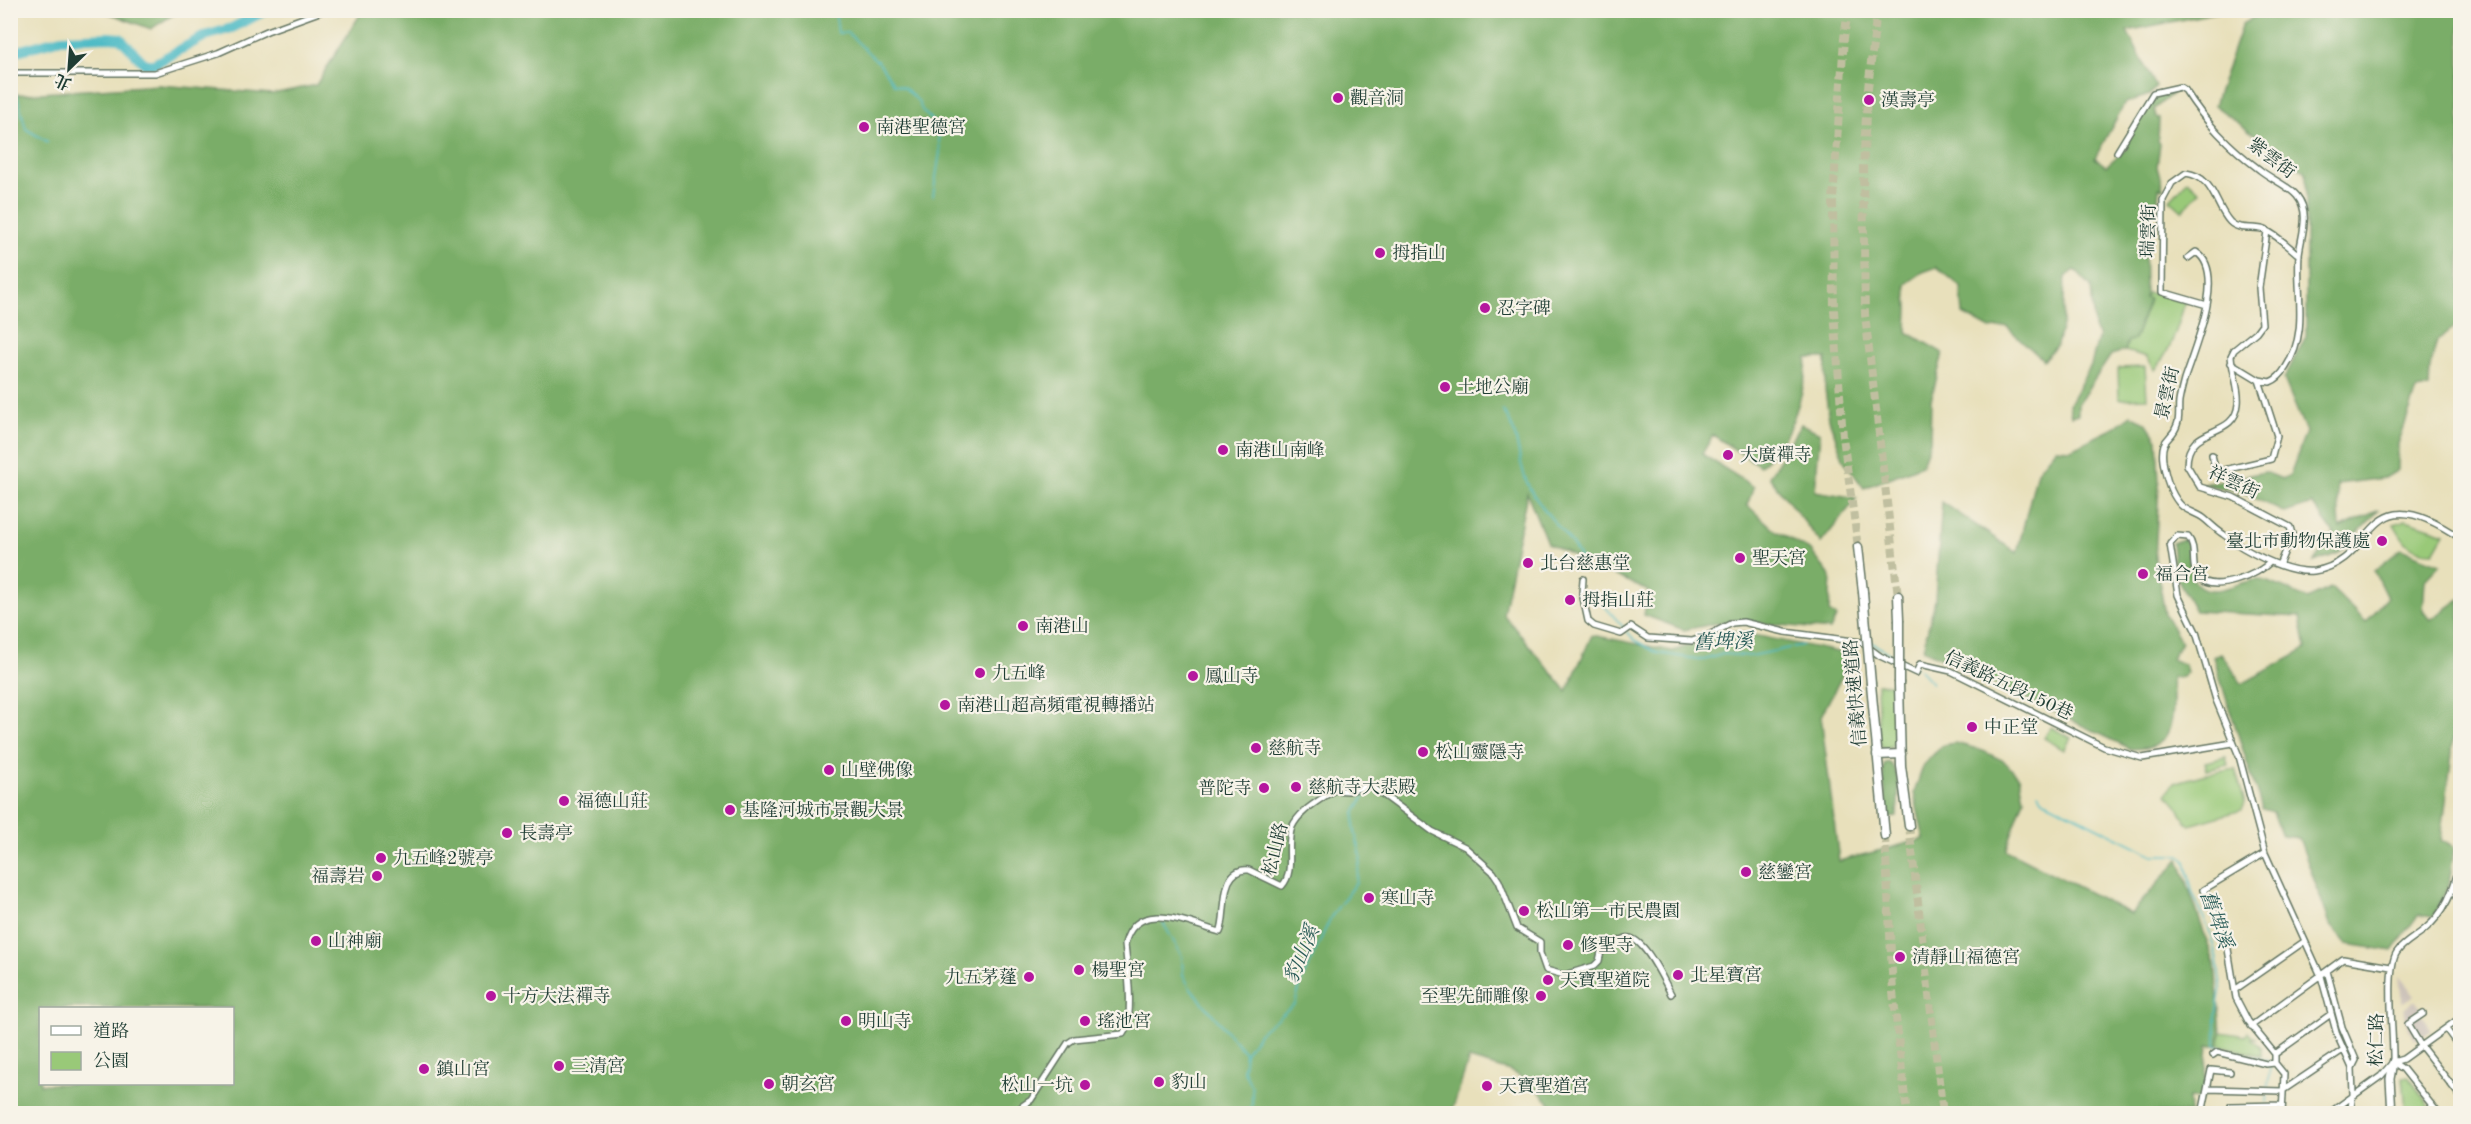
<svg xmlns="http://www.w3.org/2000/svg" width="2471" height="1124" font-family="'Old Standard TT','Noto Serif TC',serif">
<rect width="100%" height="100%" fill="#f7f3e8"/>
<filter id="ink" filterUnits="userSpaceOnUse"><feTurbulence type="fractalNoise" baseFrequency=".0167" numOctaves="2"/><feDisplacementMap in="SourceGraphic" scale="12" xChannelSelector="R" yChannelSelector="G"/><feConvolveMatrix kernelMatrix="1 2 1 2 8 2 1 2 1" color-interpolation-filters="sRGB"/></filter>
<filter id="wash" filterUnits="userSpaceOnUse"><feTurbulence type="fractalNoise" baseFrequency=".008" numOctaves="4" result="noise"/><feDisplacementMap in="SourceGraphic" scale="24" xChannelSelector="R" yChannelSelector="G"/><feGaussianBlur stdDeviation="1.35" result="paint"/><feColorMatrix in="noise" values="0 0 0 0 0 0 0 0 0 0 0 0 0 0 0 0 0 1.4 0 .05"/><feComposite in="paint" operator="in"/></filter>
<g filter="url(#wash)">
<rect width="100%" height="100%" fill="#e8e0bb"/>
<path fill="#ccc2b9" d="M2399 976 2415 995 2402 1004Z
M2415 1000 2423 1011 2420 1013 2432 1030 2416 1041 2408 1030 2404 1009Z"/>
<path fill="#99c978" stroke="#5c8356" stroke-width="1.5" d="M2188 180 2200 191 2182 211 2170 200Z
M2146 293 2158 294 2185 302C2178 327 2171 350 2155 370L2147 357 2125 351 2128 340H2134L2148 303 2145 299Z
M2145 367 2147 398 2119 399 2118 368Z
M2406 520 2445 533 2434 552C2410 552 2405 544 2394 524Z
M1877 684H1891L1895 712 1894 740 1893 745 1887 748 1882 747 1879 739Z
M2051 727 2071 738 2064 750 2044 738Z
M2226 757 2228 765 2207 770 2205 762Z
M2235 769 2245 803 2242 810 2190 825C2177 815 2183 806 2166 794L2174 783 2202 775Z
M2248 1031 2256 1038H2251L2262 1048V1056L2219 1045 2221 1032 2246 1036Z
M2408 1076 2434 1113 2406 1112 2403 1077Z"/>
<path fill="#7aad68" stroke="#4c754e" stroke-width="1.5" fill-rule="evenodd" d="M363 10 2224 11 2127 31 2156 87 2149 95 2125 103 2095 158 2106 166 2127 148C2127 134 2148 101 2162 95 2163 95 2171 94 2172 94L2154 109 2156 117 2159 119 2158 141 2160 143 2157 167 2163 189 2159 188 2157 210 2144 216 2145 298 2149 299 2134 340 2128 341 2125 351 2111 355 2078 404V414L2071 416 2069 404 2091 365 2099 336 2094 328 2091 287 2075 270 2065 277 2063 322 2057 345 2043 360 2007 327 1990 329 1963 314 1961 287 1937 267 1923 272 1906 284 1908 308 1907 332 1943 353 1931 400 1930 441 1922 465 1864 488 1844 461 1829 419 1825 389 1826 358H1807C1806 385 1794 427 1777 449 1773 455 1766 460 1760 466L1713 435 1702 454 1754 487 1747 505 1776 531 1811 551 1831 577 1829 612 1836 617 1830 630 1732 620 1684 630 1644 615 1648 591 1547 543 1527 493 1503 614 1567 691 1592 635 1673 651 1733 631 1853 655 1821 716 1839 861 1924 839 1914 793 1924 764 1943 745 1955 743 1981 750 2004 761 2020 778 2024 799 2006 850 2131 914 2179 859 2215 965 2221 1032 2219 1045H2208L2203 1099 2189 1098 2190 1113H1559L1531 1083 1510 1071 1469 1059 1451 1114H11V95L159 85 272 94 316 85ZM40 1008H232V1084H40Z
M103 11H179L151 29Z
M2264 11H2460V331L2454 327 2437 341 2430 367 2429 388 2417 390 2398 444V470L2385 478 2337 484 2340 528 2379 510 2339 553 2314 562 2334 533 2312 504 2285 513 2242 492 2203 484 2265 472 2282 479 2290 475 2306 432 2284 379 2306 336V172L2214 105 2242 24Z
M2131 415 2146 422 2157 439 2159 485 2155 558 2165 614 2181 642 2172 659 2185 665 2187 673 2180 677H2172C2173 697 2178 736 2154 746 2148 749 2138 748 2131 749L1923 649 1935 600 1942 502 2017 553 2037 471 2056 448 2071 449 2112 429Z
M1801 424 1820 433 1815 491 1857 498 1821 543 1769 477Z
M2184 539C2194 552 2185 570 2196 583 2213 601 2240 579 2259 580 2269 580 2296 594 2307 599L2331 588 2366 622 2387 598 2374 571 2401 549 2440 564 2425 580 2423 611 2430 620 2460 599V651L2457 654 2452 754 2441 840 2454 848 2449 885 2433 917 2418 915 2392 951 2347 944 2330 924 2299 838 2282 836 2273 812 2262 809 2213 657 2221 653 2242 684 2306 649 2300 617 2195 611 2175 574 2172 543Z
M1888 762C1903 772 1898 800 1897 816L1887 817 1883 771 1884 764Z"/>
<g fill="none" stroke-linecap="round" stroke-linejoin="round">
<path stroke="#4cbac5" stroke-width="1.5" d="M835 10 838 33H848L880 64 894 84 905 88 918 101 922 110 938 127 940 152 933 196
M10 89 17 95 26 129 48 142
M1502 410C1521 432 1516 462 1529 487 1545 517 1574 538 1586 570
M1595 595 1624 628
M1627 632 1635 640 1657 653 1704 660 1723 654 1751 656 1803 645
M1871 642 1897 659
M1904 663 1916 667
M1920 670 1932 683
M2038 793 2043 800 2153 855H2180L2186 861 2192 891 2210 932 2217 960 2221 987 2216 1015V1045L2221 1049 2269 1061
M1162 921 1182 956 1183 975 1189 986 1245 1053
M2268 1087 2270 1065
M2266 1102 2267 1092
M1248 1114 1252 1104V1088L1243 1069 1245 1053 1260 1032 1295 1004 1301 982 1331 917 1356 882 1361 856 1354 828 1355 813 1366 793
M2265 1114 2266 1107"/>
<path stroke="#4cbac5" stroke-width="10" d="M10 53 61 39 109 37 120 38 145 64H154L205 36 232 28 267 10"/>
</g>
</g>
<g filter="url(#ink)">
<g fill="none" stroke-linecap="round" stroke-linejoin="round">
<path stroke="#c0bfa0" stroke-width="8" stroke-dasharray="8 4" stroke-linecap="butt" d="M1848 10 1844 38 1833 200 1834 310 1843 437 1858 547
M1877 10 1867 97 1863 170 1865 315 1898 596
M1909 826 1943 1114
M1885 836 1893 992 1907 1114"/>
<g stroke="#657663" stroke-width="8">
<path id="minor" d="M10 73H155L218 53 267 31 325 10
M2117 152 2153 93 2180 87 2185 90C2206 123 2228 146 2260 170 2271 179 2289 186 2297 196 2311 213 2301 236 2299 254 2296 293 2309 332 2286 367 2282 374 2278 379 2270 382L2259 380 2231 363
M2267 231 2259 288 2262 324 2256 332 2234 350 2231 356C2232 371 2240 389 2238 404 2235 440 2187 423 2187 465L2200 487 2233 497 2290 527 2292 534 2279 565
M2188 258 2196 252C2228 272 2193 352 2184 380 2182 388 2180 395 2179 402 2178 410 2180 418 2177 425 2172 441 2160 436 2163 461 2165 474 2170 492 2179 503 2184 510 2194 512 2202 517 2209 522 2215 529 2223 534 2243 550 2287 574 2314 571 2381 561 2361 471 2460 538
M2207 305 2162 292 2163 200 2172 183 2186 173C2215 177 2214 205 2230 222 2239 231 2254 226 2265 230 2277 235 2289 247 2299 255
M2212 455 2216 472 2271 459 2277 436 2259 380
M2270 562C2259 575 2212 594 2199 577 2189 566 2198 549 2188 537L2177 536 2170 544 2178 595 2196 632 2216 700 2239 756 2265 853 2321 976 2337 1035 2352 1068 2353 1094 2350 1114
M1583 579 1582 593 1588 621 1594 626 1621 634 1631 627 1648 638 1692 641 1707 636 1732 623 1743 622 1785 632 1861 642 1880 656 1916 673 1920 664 1951 671 2104 747 2142 758 2233 743
M2265 853 2203 890 2218 918 2228 949 2236 998 2248 1021 2275 1054V1063L2284 1074 2282 1114
M2327 971 2342 1027 2356 1060 2352 1068
M2236 989 2305 941
M2423 1014 2408 1024 2421 1046 2460 1096
M2251 1026 2343 959 2391 967
M2446 1029 2460 1048
M2275 1054 2331 1014
M2213 1055 2217 1052 2266 1064 2275 1063
M2393 1062C2394 1038 2385 969 2397 952 2403 943 2417 936 2425 929 2446 912 2453 890 2460 865
M2393 1062 2403 1069 2439 1114
M2208 1089 2282 1091 2343 1050
M1022 1106 1031 1100 1068 1043 1074 1039 1123 1034C1135 1020 1127 964 1125 944 1136 897 1190 924 1220 932 1228 917 1217 867 1249 870L1282 886C1296 871 1285 845 1292 827 1300 810 1319 801 1334 790L1348 791 1368 786 1374 788 1432 831 1465 847 1493 872 1499 881 1517 928 1540 942V953L1546 970 1564 975 1594 966 1599 961 1601 952C1609 947 1618 941 1626 938 1643 934 1664 981 1671 994
M2231 1106 2282 1105
M2202 1114 2211 1070 2230 1072
M2328 1114 2381 1076 2393 1062 2403 1059 2460 1018"/>
</g>
<g stroke="#657663" stroke-width="10">
<path id="tertiary" d="M2392 1114 2390 1079 2393 1062"/>
</g>
<g stroke="#657663" stroke-width="11">
<path id="trunk" d="M1858 547 1863 592
M1898 596 1899 620
M1899 683 1901 766 1909 826
M1871 684 1885 836
M1877 755 1901 754"/>
</g>
<use href="#minor" stroke="#fff" stroke-width="5"/>
<use href="#tertiary" stroke="#fff" stroke-width="7"/>
<use href="#trunk" stroke="#fff" stroke-width="8"/>
<g stroke="#657663" stroke-width="11" stroke-linecap="butt">
<path id="trunk-bridge" d="M1863 592 1871 684
M1899 620V683"/>
</g>
<use href="#trunk-bridge" stroke="#fff" stroke-width="8"/>
</g>
</g>
<g fill="#b5179e" stroke="#f7f3e8" stroke-width="2">
<circle cx="1338" cy="98" r="6"/>
<circle cx="1869" cy="100" r="6"/>
<circle cx="864" cy="127" r="6"/>
<circle cx="1380" cy="253" r="6"/>
<circle cx="1485" cy="308" r="6"/>
<circle cx="1445" cy="387" r="6"/>
<circle cx="1223" cy="450" r="6"/>
<circle cx="1728" cy="455" r="6"/>
<circle cx="2382" cy="541" r="6"/>
<circle cx="1740" cy="558" r="6"/>
<circle cx="1528" cy="563" r="6"/>
<circle cx="2143" cy="574" r="6"/>
<circle cx="1570" cy="600" r="6"/>
<circle cx="1023" cy="626" r="6"/>
<circle cx="980" cy="673" r="6"/>
<circle cx="1193" cy="676" r="6"/>
<circle cx="945" cy="705" r="6"/>
<circle cx="1972" cy="727" r="6"/>
<circle cx="1256" cy="748" r="6"/>
<circle cx="1423" cy="752" r="6"/>
<circle cx="829" cy="770" r="6"/>
<circle cx="1296" cy="787" r="6"/>
<circle cx="1264" cy="788" r="6"/>
<circle cx="564" cy="801" r="6"/>
<circle cx="730" cy="810" r="6"/>
<circle cx="507" cy="833" r="6"/>
<circle cx="381" cy="858" r="6"/>
<circle cx="1746" cy="872" r="6"/>
<circle cx="377" cy="876" r="6"/>
<circle cx="1369" cy="898" r="6"/>
<circle cx="1524" cy="911" r="6"/>
<circle cx="316" cy="941" r="6"/>
<circle cx="1568" cy="945" r="6"/>
<circle cx="1900" cy="957" r="6"/>
<circle cx="1079" cy="970" r="6"/>
<circle cx="1678" cy="975" r="6"/>
<circle cx="1029" cy="977" r="6"/>
<circle cx="1548" cy="980" r="6"/>
<circle cx="491" cy="996" r="6"/>
<circle cx="1541" cy="996" r="6"/>
<circle cx="846" cy="1021" r="6"/>
<circle cx="1085" cy="1021" r="6"/>
<circle cx="559" cy="1066" r="6"/>
<circle cx="424" cy="1069" r="6"/>
<circle cx="1159" cy="1082" r="6"/>
<circle cx="769" cy="1084" r="6"/>
<circle cx="1085" cy="1085" r="6"/>
<circle cx="1487" cy="1086" r="6"/>
</g>
<g text-anchor="middle" stroke-width="4.5" stroke-linejoin="round" paint-order="stroke">
<g font-size="18" fill="#1f3d34" stroke="#f7f3e8" text-anchor="start">
<text x="1350" y="104">觀音洞</text>
<text x="1881" y="106">漢壽亭</text>
<text x="876" y="133">南港聖德宮</text>
<text x="1392" y="259">拇指山</text>
<text x="1497" y="314">忍字碑</text>
<text x="1457" y="393">土地公廟</text>
<text x="1235" y="456">南港山南峰</text>
<text x="1740" y="461">大廣禪寺</text>
<text x="2370" y="547" text-anchor="end">臺北市動物保護處</text>
<text x="1752" y="564">聖天宮</text>
<text x="1540" y="569">北台慈惠堂</text>
<text x="2155" y="580">福合宮</text>
<text x="1582" y="606">拇指山莊</text>
<text x="1035" y="632">南港山</text>
<text x="992" y="679">九五峰</text>
<text x="1205" y="682">鳳山寺</text>
<text x="957" y="711">南港山超高頻電視轉播站</text>
<text x="1984" y="733">中正堂</text>
<text x="1268" y="754">慈航寺</text>
<text x="1435" y="758">松山靈隱寺</text>
<text x="841" y="776">山壁佛像</text>
<text x="1308" y="793">慈航寺大悲殿</text>
<text x="1252" y="794" text-anchor="end">普陀寺</text>
<text x="576" y="807">福德山莊</text>
<text x="742" y="816">基隆河城市景觀大景</text>
<text x="519" y="839">長壽亭</text>
<text x="393" y="864">九五峰2號亭</text>
<text x="1758" y="878">慈鑾宮</text>
<text x="365" y="882" text-anchor="end">福壽岩</text>
<text x="1381" y="904">寒山寺</text>
<text x="1536" y="917">松山第一市民農園</text>
<text x="328" y="947">山神廟</text>
<text x="1580" y="951">修聖寺</text>
<text x="1912" y="963">清靜山福德宮</text>
<text x="1091" y="976">楊聖宮</text>
<text x="1690" y="981">北星寶宮</text>
<text x="1017" y="983" text-anchor="end">九五茅蓬</text>
<text x="1560" y="986">天寶聖道院</text>
<text x="503" y="1002">十方大法禪寺</text>
<text x="1529" y="1002" text-anchor="end">至聖先師雕像</text>
<text x="858" y="1027">明山寺</text>
<text x="1097" y="1027">瑤池宮</text>
<text x="571" y="1072">三清宮</text>
<text x="436" y="1075">鎮山宮</text>
<text x="1171" y="1088">豹山</text>
<text x="781" y="1090">朝玄宮</text>
<text x="1073" y="1091" text-anchor="end">松山一坑</text>
<text x="1499" y="1092">天寶聖道宮</text>
</g>
<g font-size="18" fill="#1f3d34" stroke="#f7f3e8">
<text transform="translate(2272 158) rotate(37)" y="6">紫雲街</text>
<text transform="translate(2148 231) rotate(-88)" y="6">瑞雲街</text>
<text transform="translate(2167 393) rotate(-77)" y="6">景雲街</text>
<text transform="translate(2234 482) rotate(25)" y="6">祥雲街</text>
<text transform="translate(2009 685) rotate(25)" y="6">信義路五段150巷</text>
<text transform="translate(1855 693) rotate(-95)" y="6">信義快速道路</text>
<text transform="translate(1275 849) rotate(-76)" y="6">松山路</text>
<text transform="translate(2376 1040) rotate(-89)" y="6">松仁路</text>
</g>
<g font-size="20" font-style="italic" fill="#2a5c58" stroke="#f7f3e8">
<text transform="translate(1723 641) rotate(-2)" y="7">舊埤溪</text>
<text transform="translate(2217 919) rotate(71)" y="7">舊埤溪</text>
<text transform="translate(1301 954) rotate(-67)" y="7">豹山溪</text>
</g>
</g>
<rect width="2471" height="1124" fill="none" stroke="#f7f3e8" stroke-width="36"/>
<rect x="39" y="1007" width="195" height="78" fill="#f7f3e8" stroke="#a1aaa0" stroke-width="1.5"/>
<rect x="51" y="1026" width="30" height="9" fill="#ffffff" stroke="#a1aaa0" stroke-width="1.5"/>
<text x="93" y="1037" font-size="18" fill="#1f3d34">道路</text>
<rect x="51" y="1052" width="30" height="18" fill="#99c978" stroke="#a1aaa0" stroke-width="1.5"/>
<text x="93" y="1067" font-size="18" fill="#1f3d34">公園</text>
<g transform="translate(69 69) rotate(205)" stroke="#f7f3e8" stroke-width="4.5" paint-order="stroke">
<path d="M0-4.5L10 22L0 15L-10 22Z" fill="#1f3d34"/>
<text y="-9" font-size="16" font-weight="bold" text-anchor="middle" fill="#1f3d34">北</text>
</g>
</svg>
